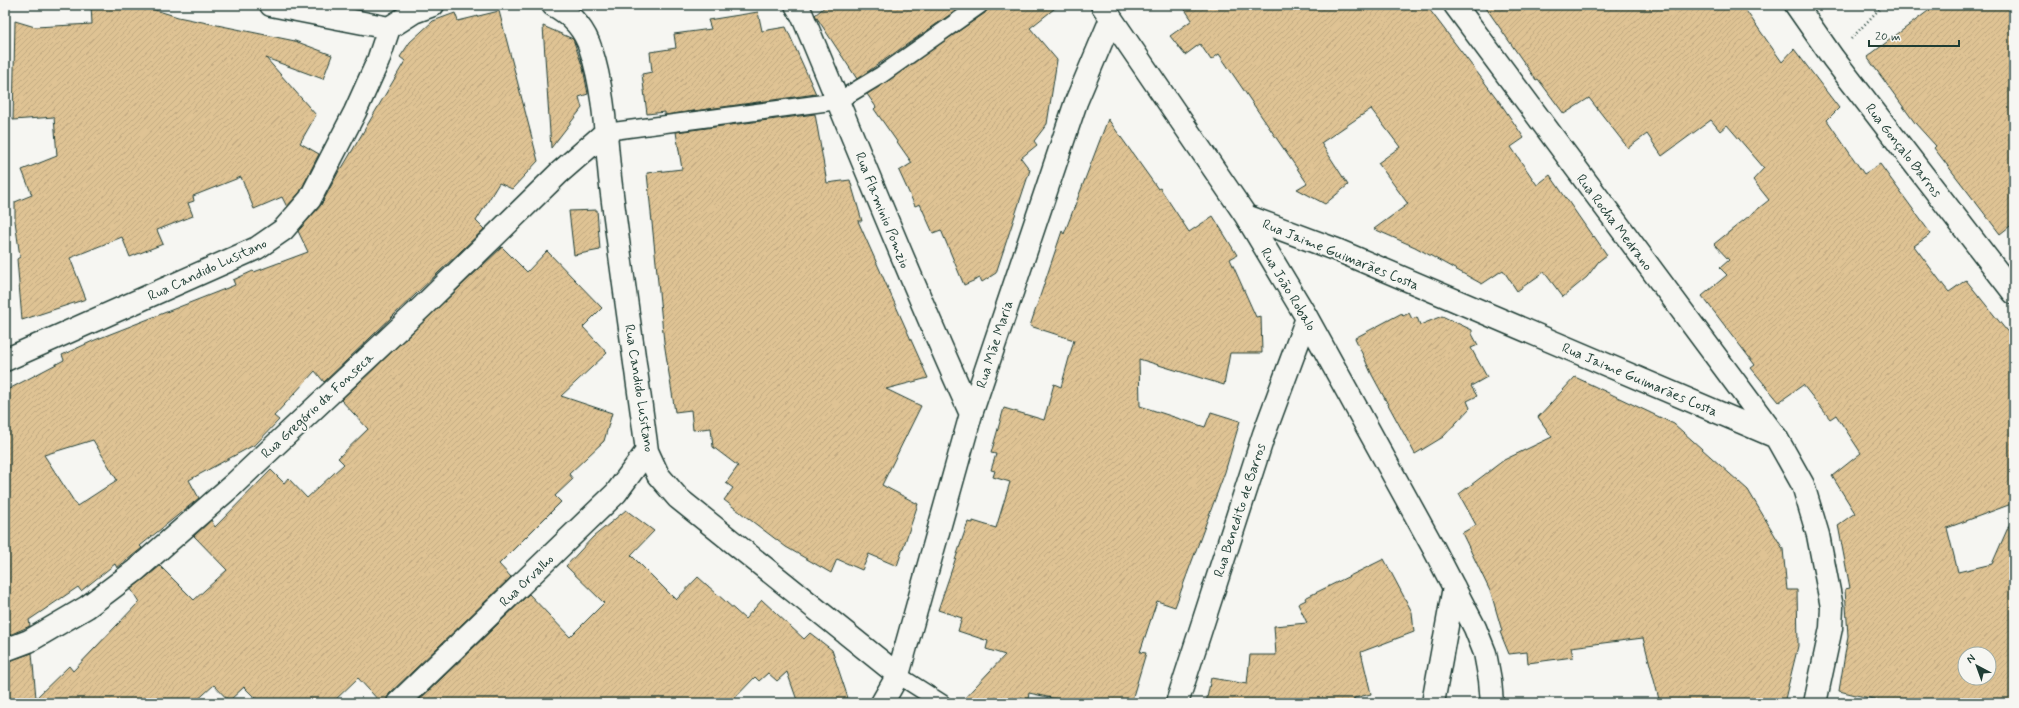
<svg xmlns="http://www.w3.org/2000/svg" width="2019" height="708" font-family="Mynerve,sans-serif">
<defs>
<pattern id="building-hatch" width="6" height="6" patternUnits="userSpaceOnUse"><rect width="6" height="6" fill="#dfc394"/><path d="M-1 1l2-2M0 6l6-6M5 7l2-2" fill="none" stroke="#bfa880"/></pattern>
</defs>
<rect width="100%" height="100%" fill="#f6f6f2"/>
<filter id="ink" filterUnits="userSpaceOnUse"><feTurbulence type="fractalNoise" baseFrequency=".025" numOctaves="2"/><feDisplacementMap in="SourceGraphic" scale="8" xChannelSelector="R" yChannelSelector="G"/><feConvolveMatrix kernelMatrix="1 2 1 2 8 2 1 2 1" color-interpolation-filters="sRGB"/></filter>
<g filter="url(#ink)">
<path fill="url(#building-hatch)" stroke="#1f3d34" fill-rule="evenodd" d="M91 5H139L178 17 295 41 332 55 323 79 266 58 316 115 300 143 319 154 300 192 287 207 282 197 254 209 241 177 193 196 194 201 188 203 193 216 157 230 163 244 130 257 122 237 70 258 86 299 22 320 17 259 20 257 15 221V202L32 195 22 170 57 156 54 117 13 120 15 21 35 27 92 24Z
M827 5H964L857 79 815 15Z
M989 5H1059L1030 28 1057 60 1047 124 1034 141 1037 145 1021 158 1030 170 996 273 982 282 980 278 964 285 941 230 933 233 920 204 915 206 899 171 912 163 874 109 876 107 867 94 985 13Z
M1182 5H1426L1501 104 1524 138 1511 147 1537 185 1550 175 1593 237 1594 236 1607 255 1599 261 1587 277 1563 297 1544 272 1517 291 1503 270 1482 284 1415 247 1374 229 1408 204 1378 163 1400 147 1371 109 1321 143 1348 185 1325 204 1297 189 1307 183 1219 54 1211 60 1200 44 1185 55 1170 36 1192 20Z
M1484 5H1742L1782 62 1794 49 1839 108 1827 120 1864 174 1880 164 1931 234 1914 246 1944 286 1949 292 1966 280 2014 340V503L1947 528 1958 572 1992 564 2014 514V703H1890L1839 691 1848 636 1845 589 1850 588 1838 525 1855 513 1832 476 1861 453 1836 415 1830 419 1803 385 1779 402 1751 368 1755 365 1702 296 1727 275 1720 268 1729 260 1714 244 1769 200 1753 180 1764 168 1727 125 1720 131 1711 120 1662 156 1647 134 1628 148 1589 98 1564 114 1538 79 1536 80ZM1965 654H1989V678H1965Z
M1936 5H2014V223L2000 234 1934 148 1936 146 1915 123 1867 57Z
M499 11 538 161 512 189 499 183 476 221 484 229 324 382 315 371 274 416 279 420 256 444 189 480 199 498 140 546 142 548 117 568 115 564 81 591 78 587 29 620 30 626 5 637V391L64 360 62 355 95 340 235 285 233 280 253 271 254 272 308 252 298 231 321 205 341 167 342 168 405 61 400 57 410 42 433 21 455 13 458 21ZM93 440 117 480 77 506 44 455Z
M758 12 762 31 786 27 816 94 665 115V112L647 114 642 74 652 72 650 52 676 48 674 34 711 29 708 20Z
M543 26 573 39 583 68 588 94 579 97 582 108 551 148Z
M815 114 827 183 850 180 862 221H858L928 378 886 389 921 406 882 485 918 504 897 566 869 554 862 570 837 559 831 573 786 547 724 500 733 488 726 483 738 466 713 447 711 428 693 430 691 410 675 412 664 342 647 173 682 169 676 132Z
M1108 119 1158 189 1160 188 1189 232 1213 216 1237 255 1230 259 1256 317 1261 316 1262 353H1230L1224 385 1139 359 1140 406 1205 427 1211 412 1240 421 1225 472 1175 607 1157 601 1140 652 1146 653 1131 703H1075L1029 693 1028 699 1021 697 1019 703H960L1005 655 986 649 988 641 958 631 962 618 938 610 968 522 973 523V521L996 528 1010 482 993 477 995 471 991 470 996 454 991 453 1004 408 1044 420 1054 384 1061 387 1074 340 1030 326 1062 231 1064 234Z
M597 210 600 250 574 255 569 211Z
M502 247 527 272 547 251 602 308 583 327 607 353 561 396 612 413 604 441 569 474 573 479 555 496 561 502 499 564 511 577 389 694 386 703H381L358 678 332 703H260L244 687 229 701 214 685 194 703H5V662L32 653 36 698 69 666 73 671 139 602 131 589 160 566 194 600 227 570 194 536 211 520 215 527 271 470 284 483 288 478 307 498 344 464 338 458 368 429 341 400Z
M1402 313 1403 316 1409 313 1412 319 1417 317 1420 325 1442 316 1472 330V334L1478 345 1471 348 1487 377 1471 386 1477 396 1467 401 1470 408 1443 437 1415 454 1372 375 1355 338Z
M1575 377 1674 424 1748 490 1783 549 1787 590H1797L1798 646 1784 703H1660L1643 638 1571 647 1573 657 1528 663 1527 652 1509 654 1500 632 1502 631 1491 593 1462 533 1476 525 1459 494 1504 460 1552 437 1538 417Z
M626 510 654 531 631 555 676 600 698 577 745 619 762 600 804 639 810 633 832 650 848 698 832 703H798L787 672 777 681 768 673 759 681 755 677 730 703H416L529 594 570 637 604 603 566 566 593 537Z
M1384 559 1412 612 1414 632 1361 652 1371 694 1354 698 1355 703H1206L1211 678 1247 684 1250 655H1276L1274 626 1307 623 1298 604 1306 600 1305 598Z"/>
<g fill="none" stroke-linecap="round" stroke-linejoin="round">
<g stroke="#1f3d34" stroke-width="19">
<path id="service" d="M606 132 838 101 881 75 980 5
M898 675 942 703"/>
</g>
<g stroke="#1f3d34" stroke-width="25">
<path id="minor" d="M271 5 389 28
M553 5C572 15 585 30 591 50 604 89 606 138 610 178 621 269 635 360 647 451L658 475 678 498 898 675
M796 5 802 15C858 148 911 283 971 414
M1102 5 1246 216 1307 318 1433 547 1475 628 1485 653 1490 680 1492 703
M1455 5 1775 436
M1796 5 1833 58 2014 293
M1246 216 1337 250 1776 437 1803 485 1818 535 1832 607 1831 628 1815 703
M5 360 257 248 283 230 310 199 355 112 378 61 389 28 414 12 433 5
M5 650 29 641 87 607 136 570 234 484 423 306 559 173 606 132
M398 703 616 493 647 451
M882 703 898 675 971 414 1076 102 1111 19
M1177 703 1264 434 1307 318
M1433 703 1454 587"/>
</g>
<path stroke="#1f3d34" stroke-width="2.5" stroke-dasharray="1 3" stroke-linecap="butt" d="M1851 39 1883 5"/>
<use href="#service" stroke="#f6f6f2" stroke-width="16"/>
<use href="#minor" stroke="#f6f6f2" stroke-width="22"/>
</g>
</g>
<g text-anchor="middle" stroke-width="4" stroke-linejoin="round" paint-order="stroke">
<g font-size="14" fill="#1f3d34" stroke="#f6f6f2">
<text transform="translate(1904 150) rotate(52)" y="5">Rua Gonçalo Barros</text>
<text transform="translate(883 210) rotate(68)" y="5">Rua Flaminio Pomzio</text>
<text transform="translate(1615 222) rotate(53)" y="5">Rua Rocha Medrano</text>
<text transform="translate(1341 254) rotate(22)" y="5">Rua Jaime Guimarães Costa</text>
<text transform="translate(207 269) rotate(-25)" y="5">Rua Candido Lusitano</text>
<text transform="translate(1289 289) rotate(59)" y="5">Rua João Robalo</text>
<text transform="translate(994 344) rotate(-72)" y="5">Rua Mãe Maria</text>
<text transform="translate(1640 379) rotate(23)" y="5">Rua Jaime Guimarães Costa</text>
<text transform="translate(640 388) rotate(81)" y="5">Rua Candido Lusitano</text>
<text transform="translate(317 405) rotate(-43)" y="5">Rua Gregório da Fonseca</text>
<text transform="translate(1239 510) rotate(-72)" y="5">Rua Benedito de Barros</text>
<text transform="translate(526 580) rotate(-44)" y="5">Rua Orvalho</text>
</g>
</g>
<rect width="2019" height="708" fill="none" stroke="#f6f6f2" stroke-width="20"/>
<rect x="10" y="10" width="1999" height="688" fill="none" stroke="#1f3d34" stroke-width="1.5" filter="url(#ink)"/>
<g transform="translate(1977 666) rotate(319)"><circle r="19" fill="#f6f6f2" stroke="#a0aca6"/>
<path d="M0-3L7 15L0 10L-7 15Z" fill="#1f3d34"/>
<text y="-6" font-size="11" font-weight="bold" text-anchor="middle" fill="#1f3d34">N</text>
</g>
<path d="M1869 40v6h90v-6" fill="none" stroke="#1f3d34" stroke-width="2"/>
<text x="1875" y="40" font-size="12" fill="#1f3d34" stroke="#f6f6f2" stroke-width="3" paint-order="stroke">20 m</text>
</svg>
